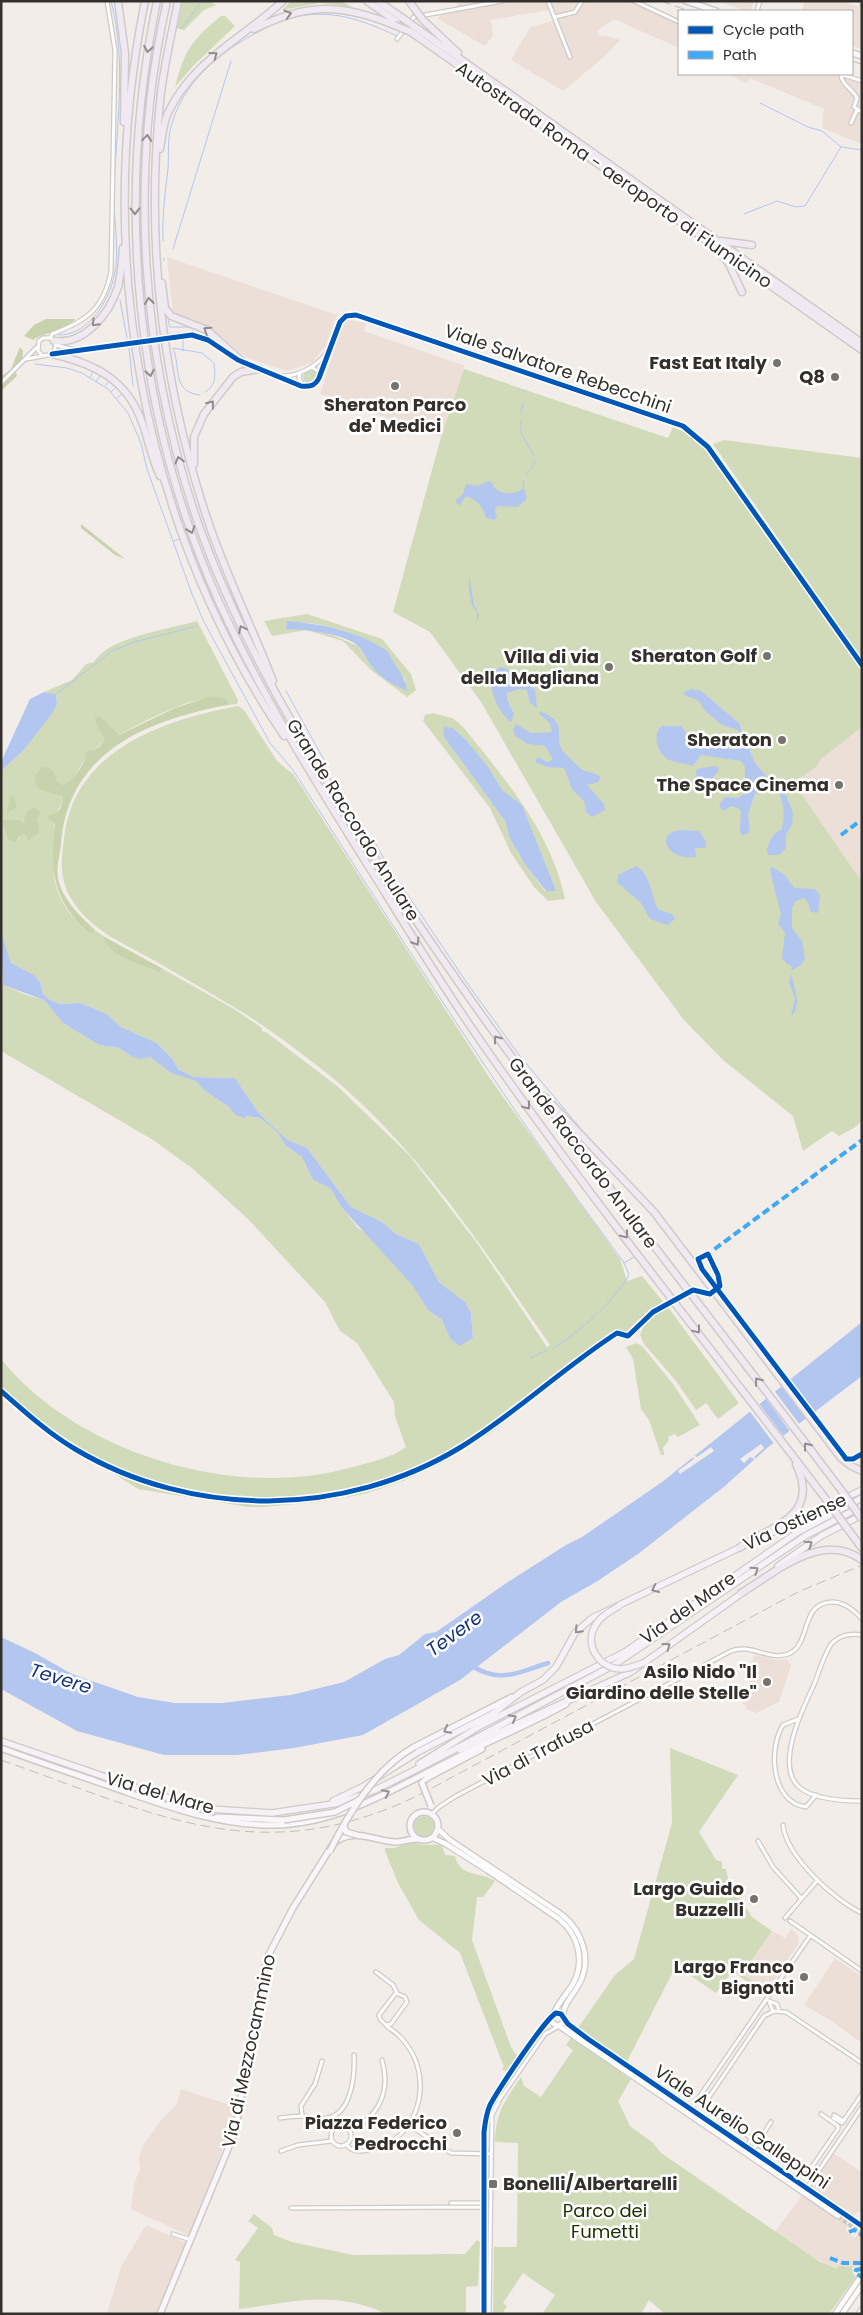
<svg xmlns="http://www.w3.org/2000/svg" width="863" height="2315" font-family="Poppins,sans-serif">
<rect width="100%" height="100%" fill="#f3ede9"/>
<path fill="#ebdfd7" d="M459 1H631L679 24V48L614 19 597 31 600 36H607L620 40 605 56 563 91 511 60 530 27 552 21 550 10 491 20 493 35 485 46 438 19 440 15 455 12Z
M717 1H754L750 11H747Z
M805 1H841L862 8V49L852 46V11H802Z
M727 74H834L861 83 862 144 822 128 824 109 750 78 747 83Z
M167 257 337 315 326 345 313 362 288 371 247 358 210 327 173 314Z
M349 320 366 323 364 331 465 366 441 437 320 394 342 326Z
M862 727V882L794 783 816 767 821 759Z
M754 1655 777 1660 786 1659 791 1665 779 1702 756 1713 747 1709 743 1703 752 1672 750 1667Z
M791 1929 799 1936 798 1944 767 1991 742 1974 772 1931 785 1938Z
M835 1958 862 1977V2043L833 2022 804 2005Z
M181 2089 236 2107 231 2127 190 2236 131 2209 134 2184 140 2169 139 2158 142 2147 162 2119 177 2104Z
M833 2153 862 2172V2214L858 2211 853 2218 850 2216 845 2223 848 2225 845 2230 854 2238 858 2234 862 2237V2268L837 2269 827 2266 775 2232Z
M146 2225 186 2243 157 2314H107L121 2267Z"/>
<path fill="#d1dbb9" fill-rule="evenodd" d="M183 1H210L216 5 204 10 184 30 177 28Z
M291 1H342L352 7 320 3 282 10Z
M221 16H225L235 26 194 65 175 87C185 49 191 41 221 16Z
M464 369 668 438 673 427 689 434 703 446 862 670V727L821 759 816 767 794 783 862 882V1121L854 1128 839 1136 832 1131 803 1151 793 1116 723 1060 684 1020 596 902 481 702 430 632 393 612 441 437Z
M303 377a7 7 0 1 1 14 0a7 7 0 1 1-14 0Z
M724 440 862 458V659L713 444Z
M307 614 382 639 411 674 416 690 407 697 371 670 343 641 306 630 272 636 264 621ZM287 622C322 621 357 633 388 651L392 663 406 681 373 669 358 646 335 636 309 629H286Z
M197 621 238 700 237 704 228 705V701C208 686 139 724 119 735L101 716 97 727 106 737C101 746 96 748 89 754 80 763 76 780 63 785L57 781 54 772 40 790 63 797C61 807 56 812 54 822 59 860 43 879 72 916 78 923 83 930 92 934L95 930 103 936C106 954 141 965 157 972L163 969 234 1009 262 1028V1031L266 1032 337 1086 409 1155 477 1243 545 1344 547 1347 550 1345C481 1246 415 1142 319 1067 291 1046 262 1023 232 1006 204 989 176 973 148 957 120 942 89 928 72 900 59 880 61 861 64 839 73 750 163 720 238 706L244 710 277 761 294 775 489 1077 620 1259 627 1281 642 1276 665 1304 643 1318 629 1333 616 1332 579 1360V1364L489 1434 440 1464 403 1481 364 1494 317 1502 264 1507H248L138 1489 44 1429 1 1392V1359C78 1454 236 1501 353 1467 370 1462 392 1458 406 1447L395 1416 394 1402 357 1343 340 1331 325 1302 248 1219 192 1168 153 1140 1 1051V984L26 995 44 1000 63 1023 99 1045 119 1048 131 1056 150 1057 171 1073 197 1081 204 1090 229 1107 235 1115 260 1118 278 1133 285 1145 302 1157 313 1180 330 1188 343 1209 358 1228 368 1235 412 1285 428 1310 442 1320 450 1338H473L471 1313 465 1302 439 1282 419 1244 396 1234 382 1222 351 1207 307 1148 288 1140 270 1124 258 1112 235 1078 193 1077 178 1069 174 1061 157 1043 121 1027 107 1014 80 1003 60 1004 50 1000 43 994 40 982 34 975 11 963 1 932V771L23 751 54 711 57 704 56 694 44 692 72 680 86 664 94 662C108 637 170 629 197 621ZM21 820 24 823 27 840 25 835 21 834 18 840 7 821Z
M433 713C439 715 446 716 452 718 464 725 472 739 481 749 517 794 553 841 565 899L548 901 534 887 511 853 490 808 423 721 425 715ZM444 737 489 768 502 790 522 805 555 891H545L526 866 510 839 505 821Z
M667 1306 739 1403 718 1419 706 1403 696 1410 676 1381 644 1344 640 1335 646 1320Z
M636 1343 642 1346 673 1384 700 1425 678 1437 675 1434 668 1437 669 1440 663 1448 664 1455H661L649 1420 641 1409 633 1359 626 1347Z
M670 1748 738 1775 699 1832 716 1860 722 1862V1869H726L728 1879 752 1917 772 1931 742 1974 761 1987 759 1990 732 1971 716 1993 676 1966 621 2073 631 2079 618 2101 630 2126 653 2143 661 2153 820 2262 837 2269 838 2266 852 2267 853 2274 856 2277 829 2314H665L649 2300 641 2314H542L555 2295 523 2273 503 2303 507 2306 502 2314H493L494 2247H517L518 2143 495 2142C496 2112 504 2102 521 2077L524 2086 541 2097 573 2050 566 2045 615 1975 634 1959 672 1823Z
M414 1826a10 10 0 1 1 20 0a10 10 0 1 1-20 0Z
M413 1842C424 1847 432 1843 442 1846L445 1855 455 1856C460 1878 480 1871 495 1881L483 1897H477L472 1940 511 2047 517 2056 507 2072 502 2069 504 2067 460 1953 419 1920 398 1883 385 1851V1848H394Z
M254 2214 272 2228 274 2235 292 2242 353 2255 465 2254 477 2240 480 2242 478 2286 466 2287V2314H385C376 2308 366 2306 355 2303 311 2294 283 2304 239 2309L240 2262 235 2260 258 2228 248 2221Z"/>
<path fill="#c8d3ad" d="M46 319H75C66 331 45 332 33 340L24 336 34 325Z
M20 347 23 351 22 361 15 368 17 376 1 391V377L11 369Z
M81 524 125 559 115 555 81 528Z
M211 696 224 698 228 701V705C148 720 68 751 61 844 60 854 56 868 58 878 62 899 80 916 95 930L92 934C83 930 78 923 72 915 51 889 51 857 55 825L54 822 47 818 48 816C60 814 61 808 63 797L40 790 35 784 36 774 42 767H48L54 772 57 781 63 785C73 781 87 761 87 751 97 750 101 747 105 738L97 727 95 717 101 716 119 735 175 708Z
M11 794 17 804 15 808 7 813Z
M35 807 40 813 36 819 39 824V833L32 837 29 842 25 835 22 834 15 842 9 840 2 822 4 820H21L24 823 26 812Z
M103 936 163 969 158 972C141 965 106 955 103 936Z"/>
<path fill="#b3c6f0" d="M489 481C493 483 493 487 497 490 505 496 517 493 524 488L527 498 518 507 497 506 495 511 497 517 494 520 486 518C484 508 476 497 465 497L460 505 457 504 456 500 463 494 466 484 478 486Z
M469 575 474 605 479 615 477 622V612L472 606 469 590Z
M287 621C325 624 355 631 388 651 393 665 406 675 407 691 394 685 380 678 372 667 367 661 364 653 359 647 348 634 303 629 286 629Z
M500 667 507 669 535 690 537 708 530 703 527 690 520 689 507 693V700L514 714 511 722C498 712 481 680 500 667Z
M691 689 701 691 739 723 755 763 773 784 780 787 786 795 793 813 792 824 786 835V848L779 855H769L767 852C767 844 773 832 781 830 786 821 785 789 770 788 764 788 759 792 755 794L748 814 750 832 742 836C737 828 743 819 740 809L731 806 723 811 719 805 725 797 738 798 749 791V783L745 778V767L741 761 701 755 693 766C685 763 676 763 669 760 658 755 651 734 662 726H681L693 742C697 742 702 740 705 742 718 745 738 759 743 738L738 730 722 725 705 711 699 701 684 695 685 692Z
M44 692 56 694 57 704 54 711 23 751 1 771V762L30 699Z
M540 711C571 724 552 736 563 751 568 757 577 766 583 770 589 773 596 772 601 777L598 782 587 785 604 804 605 810 592 817 586 812 584 801 572 789 564 768 547 767 536 762V759L539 757 547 762 553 759 545 746 528 744 515 736 513 730 516 724 531 733 552 732 550 723 539 714Z
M443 727 453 728 466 740 489 768 502 790 522 805 556 891H546L526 866 510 839 505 821 444 737Z
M713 766 718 767 719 770 711 780 693 785 697 769Z
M682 830 699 831 706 842 705 848H695L696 857C667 861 653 832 682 830Z
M636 866C651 874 651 896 658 909L672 914 675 919 667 925 650 919 641 903 617 882 618 875Z
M772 867 785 875 794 888 815 889 820 895 818 913 811 912 808 903 804 898 796 901 792 908V928L802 941 805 959 801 965 791 971 792 966 787 964 782 958 785 933 778 923 781 915 770 870Z
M1 932 11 963 34 975 40 982 43 994 50 1000 60 1004 80 1003 107 1014 121 1027 157 1043 174 1061 178 1069 193 1077 235 1078 258 1112 270 1124 288 1140 307 1148 351 1207 382 1222 396 1234 419 1244 439 1282 465 1302 471 1313 473 1338 459 1346 450 1338 442 1320 428 1310 412 1285 343 1209 330 1188 313 1180 302 1157 285 1145 278 1133 260 1118 247 1116 245 1118 235 1115 229 1107 204 1090 196 1081 171 1073 150 1057 140 1059 131 1056 119 1048 99 1045 63 1023 44 1000 3 985Z
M791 973C793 986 803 1005 791 1017L795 999 789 982Z
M862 1322V1376L767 1448 725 1486 638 1554 596 1582 561 1602 460 1680 363 1735 294 1748 237 1755H164L77 1731 1 1689V1637L35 1653 72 1674 138 1697 175 1703H222L291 1695 344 1682 385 1659 399 1655 425 1634 436 1632 505 1584 566 1545 582 1537 662 1482Z"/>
<path fill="#f3ede9" d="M787 1378 814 1414 807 1420 780 1384Z
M773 1389 800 1425 791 1433 764 1396Z
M757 1401 785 1438 775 1445 748 1409Z
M761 1444 764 1448 754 1457 757 1460 750 1457 744 1463 740 1459Z
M711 1447 714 1451 680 1474 678 1471 694 1459 692 1455 697 1457Z"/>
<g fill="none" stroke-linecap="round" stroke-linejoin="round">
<path stroke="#b3c6f0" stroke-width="1" d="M290 18C330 8 360 19 397 36
M181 29 202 1
M842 147 862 150
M744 214 777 201 796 207 805 206 841 147 822 131 808 127 760 103
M163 241C162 216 165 194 168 169 169 155 167 141 171 127 184 76 232 42 279 22
M173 249 231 61
M164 258V261
M120 300 127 338
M168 320 170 327H191
M58 335C87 336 108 303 114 277 120 252 114 223 114 198 115 133 128 64 111 1
M183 339V351
M129 348 133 386
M35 364 67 368 82 373 108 389 128 413 141 443 147 469 192 594 204 622 270 743 293 770C400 936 504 1103 623 1261L629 1274C620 1296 574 1337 553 1348
M90 377 94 370
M96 381 102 374
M105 386 110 380
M524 391 525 390
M111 392 117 386
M200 395C172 392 181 369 173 348L202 353 214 363C215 375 217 385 205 392
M117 398 123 393
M521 414 523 404
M521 422V433L534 456
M526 474 534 465V460
M523 488 524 481
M174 541 179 539
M286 691 325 762
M56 694 112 651 134 642 197 626
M374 841 392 873
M399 882 467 983 519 1055 581 1129 623 1174
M624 1263 634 1257
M530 1358 547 1350"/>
<path stroke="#b3c6f0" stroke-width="4.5" d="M470 1665C501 1684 516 1673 548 1663"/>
<path stroke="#cdc7c3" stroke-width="4.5" stroke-dasharray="4.5 2" stroke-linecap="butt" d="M841 2212 862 2226
M838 2216 862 2234"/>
<g stroke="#cecac7" stroke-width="5.5">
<path id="minor" d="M548 1 570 57
M634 1 679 22
M862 1V5
M757 11 760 1
M555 17 575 12 582 1
M410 22 414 17 502 1
M397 39 404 30
M840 74 862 81
M841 74C841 85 853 89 857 98L854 107 862 112
M851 123 857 110
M180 335 204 338 235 359
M50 338 52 334C86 321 103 310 111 272L115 50 107 1
M56 345 74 350
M59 354 120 344
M27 359 53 354 56 345 51 338H43L39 341 38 351 42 355
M243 362 301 386H313L319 378 340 322 346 316 356 315 683 426 708 447 862 665
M311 367 318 371 319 377
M300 373 299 378 303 386
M282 376C299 376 315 367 326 354
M1 383 37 347
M862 1635C852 1633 841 1635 833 1642 825 1650 818 1676 813 1687 802 1710 775 1766 799 1787 814 1800 843 1801 862 1801
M798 1719 783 1725C768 1749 771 1802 806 1807L816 1795
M432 1814 439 1807 456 1796 731 1651C750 1643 769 1661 788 1654 812 1645 799 1603 832 1602 844 1602 854 1610 862 1619
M783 1825C786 1856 835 1901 862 1913
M758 1841 773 1867 801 1898
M785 1918 817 1881
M790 1921 862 1971
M376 1972 393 1985 397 1993
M396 1993 405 1997 407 2002 391 2024 386 2025 380 2019 379 2015Z
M769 2001 777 2004 779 2011
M769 2001 773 2012
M691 2109 810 1936
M834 2115 844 2121
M302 2116 301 2106 315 2084 322 2061
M280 2118C288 2117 296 2116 303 2116 311 2117 319 2120 327 2118 352 2114 355 2074 354 2055
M328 2118 335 2127
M833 2118 842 2123 862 2094
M409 2125 451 2153 491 2154
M331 2136a10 10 0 1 1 20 0a10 10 0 1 1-20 0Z
M350 2130C379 2117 391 2091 382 2060
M757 2144 802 2173 807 2174 838 2129V2126L821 2114
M347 2145C351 2151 356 2151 363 2151 409 2147 431 2099 415 2059 411 2050 405 2041 397 2034 393 2030 389 2029 386 2025
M747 2147 751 2138 707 2108 705 2103 764 2016 774 2011 786 2012 862 2063
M281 2151 298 2145 332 2141
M752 2151 771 2122
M807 2188 862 2107
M451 2203H484
M291 2208 484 2207
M173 2234 191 2240
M484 2314V2132C487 2100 529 2045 549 2019
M489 2314 492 2115 500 2099 545 2034 559 2026
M858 2314 862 2308"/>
</g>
<g stroke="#cecac7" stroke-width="7">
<path id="tertiary" d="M438 1829 450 1840 561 1914C583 1931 593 1961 578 1986 572 1997 563 2004 563 2017
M433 1838 446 1844 487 1870 559 1919C579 1935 585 1962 573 1984 567 1994 557 2003 554 2014
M564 2019 563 2023 557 2026 550 2021 553 2014H561L567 2023 583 2035 841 2212
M559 2026 838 2216
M835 2314 859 2279
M842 2314 862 2285"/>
</g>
<g stroke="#cecac7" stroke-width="8">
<path id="secondary" d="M686 1 716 11
M852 53 862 56
M414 1747 512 1697
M1 1748C38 1762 75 1774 112 1787 164 1805 218 1826 274 1825 344 1824 402 1783 464 1754 498 1737 532 1723 566 1704
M422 1783 427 1778 482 1749
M410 1826a14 14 0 1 1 28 0a14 14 0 1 1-28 0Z
M217 1817 284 1820
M160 2314 235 2132 262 1977 269 1954 293 1908 333 1844C351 1827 372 1840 394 1842 402 1843 409 1838 418 1839"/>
</g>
<g stroke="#cecbc9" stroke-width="8">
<path id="primary" d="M758 1539 862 1490
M778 1566 821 1536 862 1515
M1 1741 155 1794 210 1809 272 1813 339 1803 375 1790 427 1764 614 1665 805 1536 862 1506
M460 1750 631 1672 745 1591
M419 1764 480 1726 625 1652 798 1532 862 1498
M333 1801 364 1786 418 1752 494 1713 521 1692 543 1680 556 1667 575 1633 592 1618 743 1546"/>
</g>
<g stroke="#cecbc9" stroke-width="9">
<path id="motorway" d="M118 1 125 53 124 122
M145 1C94 253 140 522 284 736
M157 1C115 202 135 414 219 602 265 703 325 797 384 891 420 949 456 1007 496 1063 600 1211 715 1353 825 1498
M167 1C128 173 141 357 198 523 237 634 297 734 359 833 505 1065 680 1275 844 1494
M178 1C172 34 163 68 160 102 145 245 163 390 210 527 228 579 253 629 273 681
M367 1 397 22
M378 1 401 17
M409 1 414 8
M423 20 458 53
M415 27 862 343
M254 29C307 3 340 3 394 25
M411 32 862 350
M160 149C162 138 163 126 167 115 192 60 241 40 283 1
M721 241 752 245
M721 254 729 264 742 292
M162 283 165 308 171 316 207 330 244 363
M54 341C85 345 109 314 118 287 121 275 122 261 123 248
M52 354C96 364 128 380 143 425 149 442 152 460 160 476
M194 464V437L204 414 233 377 241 372 260 369
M545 1097 654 1212 841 1458 851 1466 862 1471
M850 1532 862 1548
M739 1548C773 1525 821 1516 796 1464
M741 1593C775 1573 822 1530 862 1560"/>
</g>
<use href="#minor" stroke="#fdfcfc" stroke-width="3"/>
<use href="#tertiary" stroke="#fdfcfc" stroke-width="4.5"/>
<use href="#secondary" stroke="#f9f6f9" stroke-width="5"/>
<use href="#primary" stroke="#f5f1f6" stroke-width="5.5"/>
<use href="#motorway" stroke="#f0e9f2" stroke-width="6"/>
<path stroke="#c0bebe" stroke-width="1" stroke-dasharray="10 5" stroke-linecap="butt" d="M661 1 689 11
M852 61 862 64
M1 1760C153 1813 259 1872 417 1796L798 1592 860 1566"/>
<g stroke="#cecac7" stroke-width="5.5" stroke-linecap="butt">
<path id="minor-bridge" d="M120 344 180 335"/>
</g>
<g stroke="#cecac7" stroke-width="8" stroke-linecap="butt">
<path id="secondary-bridge" d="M422 1783 431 1806
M284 1820 335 1812 359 1800
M344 1825 346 1832 357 1835
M330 1851C349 1812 376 1768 414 1747"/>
</g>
<g stroke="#cecbc9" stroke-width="8" stroke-linecap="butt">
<path id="primary-bridge" d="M619 1606C611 1611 600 1616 595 1626 584 1645 599 1668 620 1669 628 1669 635 1666 643 1663"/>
</g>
<g stroke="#cecbc9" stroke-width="9" stroke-linecap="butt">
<path id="motorway-bridge" d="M414 8 423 20
M401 17 415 27
M394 25 411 32
M844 1494 862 1519
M825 1498 850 1532"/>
</g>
<use href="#minor-bridge" stroke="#fdfcfc" stroke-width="3"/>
<use href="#secondary-bridge" stroke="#f9f6f9" stroke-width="5"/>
<use href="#primary-bridge" stroke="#f5f1f6" stroke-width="5.5"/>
<use href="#motorway-bridge" stroke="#f0e9f2" stroke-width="6"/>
<path stroke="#3fa9f5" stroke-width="4" stroke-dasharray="8 4" stroke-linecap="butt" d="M841 835 860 821
M704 1254H708L862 1140
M849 2232 854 2230 862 2235
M830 2258 843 2263H861
M862 2269 856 2270 855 2273 862 2277"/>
<g stroke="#fff" stroke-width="8">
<path id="cycleway" d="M52 354 192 335 208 340 238 360 301 386C310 387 315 386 319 378L340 322 346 316 356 315 683 426 708 447 862 665
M1 1391C25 1412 48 1433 75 1449 192 1519 345 1518 461 1447 516 1413 563 1368 617 1333L628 1336 653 1312 693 1290 710 1294 720 1286 718 1275 708 1254 698 1259 702 1269 844 1456 846 1459H853L862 1454
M484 2314V2132C485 2123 486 2114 490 2105 498 2090 544 2020 556 2013L561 2014 568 2024 588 2039 862 2226"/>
</g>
<use href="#cycleway" stroke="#0057b8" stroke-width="5"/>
</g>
<defs><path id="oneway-chevron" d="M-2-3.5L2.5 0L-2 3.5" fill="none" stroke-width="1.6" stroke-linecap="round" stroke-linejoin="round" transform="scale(1.25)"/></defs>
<g stroke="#928c8f">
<use href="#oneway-chevron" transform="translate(288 14) rotate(-16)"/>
<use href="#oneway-chevron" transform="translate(148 49) rotate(100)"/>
<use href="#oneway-chevron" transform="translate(214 55) rotate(-36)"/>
<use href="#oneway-chevron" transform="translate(147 138) rotate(-85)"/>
<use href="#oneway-chevron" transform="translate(135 211) rotate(89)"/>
<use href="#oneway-chevron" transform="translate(149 301) rotate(-96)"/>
<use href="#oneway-chevron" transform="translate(95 323) rotate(133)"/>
<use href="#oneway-chevron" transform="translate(207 330) rotate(-147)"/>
<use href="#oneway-chevron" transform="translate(150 373) rotate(80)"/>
<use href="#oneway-chevron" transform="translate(211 404) rotate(-52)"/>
<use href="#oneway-chevron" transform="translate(179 460) rotate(-105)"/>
<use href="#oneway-chevron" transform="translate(191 530) rotate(71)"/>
<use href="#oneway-chevron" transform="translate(242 629) rotate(-116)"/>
<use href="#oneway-chevron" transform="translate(416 942) rotate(58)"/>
<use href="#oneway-chevron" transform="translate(497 1039) rotate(-126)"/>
<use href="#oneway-chevron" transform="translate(527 1106) rotate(53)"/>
<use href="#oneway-chevron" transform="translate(625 1235) rotate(53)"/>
<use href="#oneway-chevron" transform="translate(697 1330) rotate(53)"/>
<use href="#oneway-chevron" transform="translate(758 1381) rotate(-127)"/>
<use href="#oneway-chevron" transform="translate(807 1446) rotate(-128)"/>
</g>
<g stroke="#949091">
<use href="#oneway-chevron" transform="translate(809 1544) rotate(-35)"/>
<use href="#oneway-chevron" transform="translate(755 1570) rotate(-35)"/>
<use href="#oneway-chevron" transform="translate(655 1589) rotate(155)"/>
<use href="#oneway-chevron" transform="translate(578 1630) rotate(133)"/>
<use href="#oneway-chevron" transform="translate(667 1646) rotate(-36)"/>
<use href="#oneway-chevron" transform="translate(513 1718) rotate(-28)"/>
</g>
<g stroke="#969292">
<use href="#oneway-chevron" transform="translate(447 1730) rotate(153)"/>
<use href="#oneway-chevron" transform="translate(386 1793) rotate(-27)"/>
</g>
<g fill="#76726e" stroke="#fff" stroke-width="2">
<circle cx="777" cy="363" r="5"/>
<circle cx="835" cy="377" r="5"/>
<circle cx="395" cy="386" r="5"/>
<circle cx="767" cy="656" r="5"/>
<circle cx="609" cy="667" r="5"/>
<circle cx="782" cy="740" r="5"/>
<circle cx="839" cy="785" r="5"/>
<circle cx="767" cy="1682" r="5"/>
<circle cx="754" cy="1899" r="5"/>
<circle cx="804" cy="1977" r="5"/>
<circle cx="457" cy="2133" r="5"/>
<rect x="488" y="2179" width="10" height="10" rx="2.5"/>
</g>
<g text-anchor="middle" stroke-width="5" stroke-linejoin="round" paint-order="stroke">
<g font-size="18" fill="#332f2c" stroke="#fff">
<text transform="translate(614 175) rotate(35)" y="6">Autostrada Roma - aeroporto di Fiumicino</text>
<text transform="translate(558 369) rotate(19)" y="6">Viale Salvatore Rebecchini</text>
<text transform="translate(353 820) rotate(58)" y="6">Grande Raccordo Anulare</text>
<text transform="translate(583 1153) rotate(53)" y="6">Grande Raccordo Anulare</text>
<text transform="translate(795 1522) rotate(-25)" y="6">Via Ostiense</text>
<text transform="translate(688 1608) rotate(-35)" y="6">Via del Mare</text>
<text transform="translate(538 1753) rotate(-28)" y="6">Via di Trafusa</text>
<text transform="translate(160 1793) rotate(16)" y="6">Via del Mare</text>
<text transform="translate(249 2051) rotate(-78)" y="6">Via di Mezzocammino</text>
<text transform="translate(742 2127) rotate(34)" y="6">Viale Aurelio Galleppini</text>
</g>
<g font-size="18" font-weight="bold" fill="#332f2c" stroke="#fff" text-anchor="end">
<text x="767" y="369">Fast Eat Italy</text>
<text x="825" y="383">Q8</text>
<text x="395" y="411" text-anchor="middle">Sheraton Parco<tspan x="395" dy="21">de' Medici</tspan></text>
<text x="757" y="662">Sheraton Golf</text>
<text x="599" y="663">Villa di via<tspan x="599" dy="21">della Magliana</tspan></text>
<text x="772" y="746">Sheraton</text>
<text x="829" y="791">The Space Cinema</text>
<text x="757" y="1678">Asilo Nido "Il<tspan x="757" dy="21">Giardino delle Stelle"</tspan></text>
<text x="744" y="1895">Largo Guido<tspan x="744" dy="21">Buzzelli</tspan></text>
<text x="794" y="1973">Largo Franco<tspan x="794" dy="21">Bignotti</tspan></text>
<text x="447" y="2129">Piazza Federico<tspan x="447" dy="21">Pedrocchi</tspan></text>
<text x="503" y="2190" text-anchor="start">Bonelli/Albertarelli</text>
</g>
<g font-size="18" fill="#213000" stroke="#fff">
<text x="605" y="2217">Parco dei<tspan x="605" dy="21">Fumetti</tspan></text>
</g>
<g font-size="19" font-style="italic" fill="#163378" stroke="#fff">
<text transform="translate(454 1633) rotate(-36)" y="7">Tevere</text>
<text transform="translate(61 1678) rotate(17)" y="7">Tevere</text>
</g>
</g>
<rect width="863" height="2315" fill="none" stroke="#332f2c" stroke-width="5"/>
<rect x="678" y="10" width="175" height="65" fill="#ffffff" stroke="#adacab"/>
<rect x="688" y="26" width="25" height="8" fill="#0057b8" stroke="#adacab"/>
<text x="723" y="35" font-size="15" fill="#332f2c">Cycle path</text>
<rect x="688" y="51" width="25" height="8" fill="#3fa9f5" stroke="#adacab"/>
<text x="723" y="60" font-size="15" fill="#332f2c">Path</text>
</svg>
